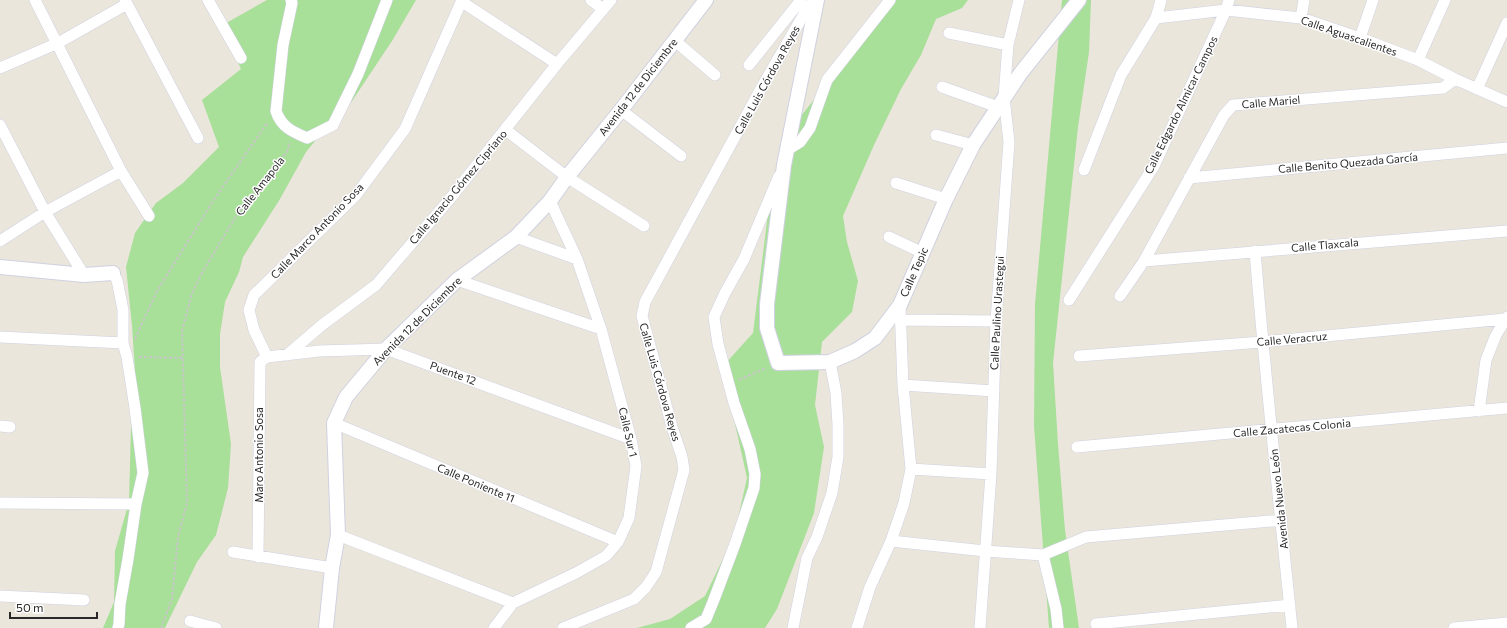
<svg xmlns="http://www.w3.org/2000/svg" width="1507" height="628" font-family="Commissioner,sans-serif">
<rect width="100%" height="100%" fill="#eae6db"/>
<path fill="#a8df99" d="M267 0H416L392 41 352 101 324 130 306 152 280 199 243 257 239 272 225 302 220 334V367L231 444 228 488 216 535 197 562 165 628H103L114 602 115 551 129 502 131 426 135 371 132 326 126 267 135 233 156 203 183 183 219 147 202 100 241 69 221 26Z
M892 0H968L962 8 936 19 921 55 901 89 874 145 843 216 847 242 858 281 852 312 822 342 815 405 824 447 814 513 777 609 765 628H637L670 619 705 596 734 536 747 478 728 392 725 364 753 333 772 182 798 120Z
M1062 0H1091L1089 52 1078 127 1053 363 1058 444 1065 530 1079 628H1049L1034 426 1035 304Z"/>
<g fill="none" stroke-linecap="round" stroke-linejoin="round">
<g stroke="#d0d1e1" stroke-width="12">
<path id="minor" d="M35 0 121 171 149 216
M125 0 198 138
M208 0 241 58
M291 0 292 3 283 45 276 111C281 127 293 132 307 138L333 125 358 74 387 0
M591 0 603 9
M462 2 557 64
M1156 18 1226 10 1301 18 1360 38 1418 60 1455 79 1507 102
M1301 18 1304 0
M949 33 1008 45
M1360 38 1373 0
M674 40 715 75
M1418 60 1445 0
M749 65 801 0
M0 68 58 43 127 4
M942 87 998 107
M1477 89 1507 23
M621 110 681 156
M0 125 45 212 84 275
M506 130 567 177 644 226
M936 135 973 145
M787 150 800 142 810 128 827 80 890 0
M1084 170 1121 75 1156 18 1161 0
M1189 178 1507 148
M896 183 946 199
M516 237 577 259
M889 237 923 253
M0 241 45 212 121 171
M1255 251C1265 377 1279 502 1292 628
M1144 261 1507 231
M113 273 117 280 123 310V343L127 357 135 408 143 473 136 504 128 559 120 604 119 624 118 628
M457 280 601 329
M1120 296 1144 261 1224 115 1233 105 1443 88 1455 79
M1069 300 1154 166 1226 10 1229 0
M901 320 996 321
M0 337 123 343
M287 355 322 325 376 285 449 200 557 64 611 0
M1079 356 1262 342 1505 319
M267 357 254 330 249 310 254 295 356 195 405 129 462 0
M903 385 994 391
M1479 411 1486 360 1496 335 1507 317
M334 423 618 542
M0 426 10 427
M1077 447 1507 408
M911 469 991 474
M0 503 136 504
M338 535 513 603
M891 541 985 551 1043 555 1086 537 1282 520
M233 552 332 568
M1043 555 1056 609 1058 628
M258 557 260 362 267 357 319 351 386 349 631 439
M0 596 84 600
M190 621 216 628
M1096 624 1290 605
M494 628 513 603 576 573 606 556 618 542 629 518 636 466 631 439 601 329 577 259 550 201
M563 628 634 599 646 587 656 572 684 470 682 457 672 427 642 316 645 302 763 85 804 14 814 0
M691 628 706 619 713 602 735 544 754 488 755 474 750 449 734 403 718 344 714 317 725 293 744 259 779 176
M793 628 807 558 817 537 832 493 838 457V425L836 393 830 362
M857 628 870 587 891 541 904 503 911 469 903 385 900 305
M980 628 991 474 996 321 1009 142 1004 97 1008 45 1019 0
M1454 628 1507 623"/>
</g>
<g stroke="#d0d1e1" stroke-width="16">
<path id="tertiary" d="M817 0 784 165 767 304V328L778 363 830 362 855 351 875 338 888 321 900 305 946 199 973 145 1020 74 1079 0
M0 267 84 275 113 273
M326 628 332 568 338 535 334 423 346 397 386 349 457 280 516 237 550 201 567 177 621 110 706 0"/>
</g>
<path stroke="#c7c7c7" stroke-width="2" stroke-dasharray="3 2" stroke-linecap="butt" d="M135 339 157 291 213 201 268 122
M139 357 183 358
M739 380 766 368
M161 628 172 599 178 537 187 503 182 331 192 293 203 271 236 216 287 152 290 142"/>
<use href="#minor" stroke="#fff" stroke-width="11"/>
<use href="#tertiary" stroke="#fff" stroke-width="14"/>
</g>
<g text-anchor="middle" stroke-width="3" stroke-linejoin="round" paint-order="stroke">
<g font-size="11" fill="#282828" stroke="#fff">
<text transform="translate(1349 36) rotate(19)" y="4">Calle Aguascalientes</text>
<text transform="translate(767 80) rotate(-61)" y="4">Calle Luis Córdova Reyes</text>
<text transform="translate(638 87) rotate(-52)" y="4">Avenida 12 de Diciembre</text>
<text transform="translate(1271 102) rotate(-5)" y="4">Calle Mariel</text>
<text transform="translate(1181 105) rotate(-64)" y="4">Calle Edgardo Almicar Campos</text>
<text transform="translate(1348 163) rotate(-5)" y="4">Calle Benito Quezada García</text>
<text transform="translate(260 186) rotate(-52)" y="4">Calle Amapola</text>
<text transform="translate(458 187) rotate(-50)" y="4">Calle Ignacio Gómez Cipriano</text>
<text transform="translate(317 231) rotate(-46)" y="4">Calle Marco Antonio Sosa</text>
<text transform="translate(1325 245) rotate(-5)" y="4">Calle Tlaxcala</text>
<text transform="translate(914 272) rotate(-66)" y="4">Calle Tepic</text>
<text transform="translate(997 313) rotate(-87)" y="4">Calle Paulino Urastegui</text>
<text transform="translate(417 321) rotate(-45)" y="4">Avenida 12 de Diciembre</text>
<text transform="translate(1292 339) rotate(-5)" y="4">Calle Veracruz</text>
<text transform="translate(453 373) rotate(20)" y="4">Puente 12</text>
<text transform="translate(660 382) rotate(74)" y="4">Calle Luis Córdova Reyes</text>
<text transform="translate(1292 428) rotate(-5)" y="4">Calle Zacatecas Colonia</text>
<text transform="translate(628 432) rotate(77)" y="4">Calle Sur 1</text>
<text transform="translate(259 455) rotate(-90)" y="4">Maro Antonio Sosa</text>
<text transform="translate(476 483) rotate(23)" y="4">Calle Poniente 11</text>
<text transform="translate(1279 499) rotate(-96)" y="4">Avenida Nuevo León</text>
</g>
</g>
<path d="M10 612v6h87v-6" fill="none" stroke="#282828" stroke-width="2"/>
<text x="16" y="612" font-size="12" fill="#282828" stroke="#ffffff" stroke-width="3" paint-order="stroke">50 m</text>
</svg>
